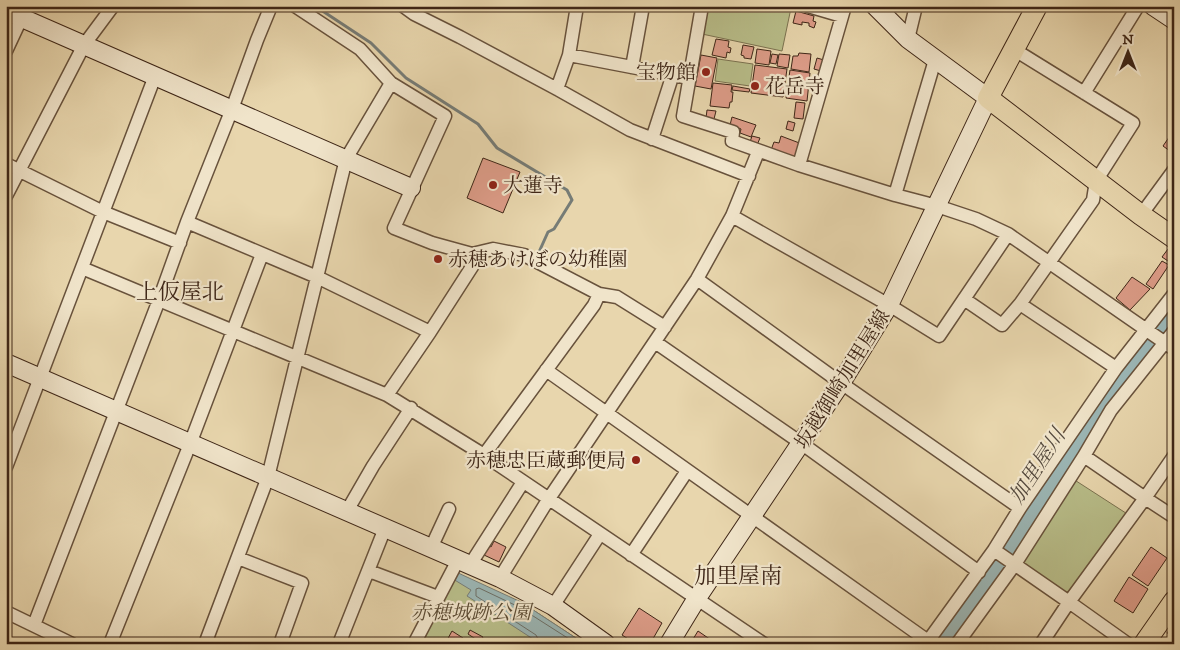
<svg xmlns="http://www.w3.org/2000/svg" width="1180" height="650" font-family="'IM FELL DW Pica','Noto Serif JP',serif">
<rect width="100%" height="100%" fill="#e8d6ad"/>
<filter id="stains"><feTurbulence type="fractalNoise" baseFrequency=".004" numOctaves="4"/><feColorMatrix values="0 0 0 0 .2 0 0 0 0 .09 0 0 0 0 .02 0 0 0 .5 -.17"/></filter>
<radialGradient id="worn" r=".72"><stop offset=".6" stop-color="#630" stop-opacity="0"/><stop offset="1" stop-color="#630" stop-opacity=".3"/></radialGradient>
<path fill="#b8bd89" stroke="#7b7250" d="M707 6 791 8 782 51 702 34Z
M718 59 753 64 750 86 715 81Z
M1070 477 1132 517 1069 602 1015 564Z
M453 579 521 602 585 644H419Z"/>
<path fill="#9bb6b5" stroke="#767c76" d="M456 572 521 602 585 644H531L533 639 467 596 471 590 453 579Z"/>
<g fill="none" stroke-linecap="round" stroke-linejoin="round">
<path stroke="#6c6e66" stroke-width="1" d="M537 644 538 639 536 635 476 596V589L479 588 519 607 577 644"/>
<path stroke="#767c76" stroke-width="3" d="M315 6 371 43 406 78 478 124 497 148 567 190 572 200 554 229 548 232 539 252"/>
<path stroke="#9bb6b5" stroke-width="19" d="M941 644 1015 542 1094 419 1174 315"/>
</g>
<path fill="#dd9c88" stroke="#3e2617" d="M796 11 814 16 813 21 816 22 814 28 809 26V23L802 22V25L793 23Z
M716 39 729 41 728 47 731 48 730 53 727 52 726 58 712 55Z
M743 45 754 47 751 59 744 58V56L741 55Z
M757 49 771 51 769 65 755 63Z
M799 53 811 54 809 72 791 69 793 56H798Z
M772 54 778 55 776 64 770 63Z
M779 54 790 55 788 68 777 66Z
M701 55 717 58 711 89 695 86Z
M817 58 824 60 821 71 814 69Z
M755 65 787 69 783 97 751 93Z
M790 70 810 73 807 101 786 98Z
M713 83 732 85 731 92H733L732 102H730L729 108 710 106Z
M733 86 750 89 749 92 732 90Z
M796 102 805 103 803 119 794 118Z
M707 110 716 111 714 119 706 118Z
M732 117 756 125 751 137 740 133 741 129 730 125Z
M788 121 795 123 793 131 786 129Z
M1174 130V154L1163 146Z
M752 136 760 138 757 145 750 142Z
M781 136 802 144 797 158 771 150 774 142 779 143Z
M483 158 520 172 503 213 467 198Z
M1168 249 1174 252V265L1162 257Z
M1162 261 1169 265 1153 289 1146 284Z
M1132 277 1150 289 1130 310 1116 298Z
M494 541 506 547 499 562 484 555 488 545 491 547Z
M1151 547 1167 558 1148 586 1132 575Z
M1129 577 1148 589 1133 613 1114 601Z
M639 608 662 623 650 644H636L622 635Z
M1174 624V637L1167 633Z
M470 630 483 637 480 642 468 634Z
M452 631 463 638 459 644H448L446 642Z
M698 631 711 640 708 643 709 644H690Z"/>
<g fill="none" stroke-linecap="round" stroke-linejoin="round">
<g stroke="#68523c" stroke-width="15">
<path id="street" d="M295 6 360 49 391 83 445 116 394 228 432 243 472 254 493 249 524 255 599 294 617 297 665 327
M403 6 414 14 460 37 557 89 630 130 749 176
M702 6 683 116 733 132 732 141 799 165
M808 6 842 16
M845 6 799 165 895 195 937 206 976 219 1008 234 1174 349
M908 39 916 6
M1015 50 1133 123 1096 181 1093 200 1020 304 1116 368 1174 294
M6 51 27 6
M569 55 689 78
M632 67 643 6
M557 89 569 55 577 6
M1084 93 1138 6
M652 139 673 74
M6 164 103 212 180 243
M895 195 935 60
M6 196 84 45 113 6
M1141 215 1174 170
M732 216 889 305 939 336 1008 234
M187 222 317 277 430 332
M82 268 387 395 484 455 764 644
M697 279 841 383 1020 508
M964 299 1002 325 1020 304
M655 342 801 443 979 572
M546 370 928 641
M387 395 430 332 475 262 472 254
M484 455 594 305 599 294
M1084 456 1145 498 1069 602 1128 644
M1174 456 1145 498 1174 517
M6 467 155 76
M347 511 373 466 411 408
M431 548 449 509
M994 550 1069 602 1041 644
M631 555 687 471
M238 558 302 583 280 644
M470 565 523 482
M369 571 438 597
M500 578 548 500 697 279 732 216 758 152
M553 606 600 534
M6 612 72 644
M34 625 159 300 187 222 232 109 257 40 271 6
M110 644 190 444 262 254
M205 644 268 477 346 159 391 83
M339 644 385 528
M414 644 458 560
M926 644 994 550 1020 508 1116 368
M957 644 1015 564 1084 456 1111 410 1174 331"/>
</g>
<g stroke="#3e2617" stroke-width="20">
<path id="secondary" d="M1153 6 1174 20
M6 11 411 188
M6 363 500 578 553 606 606 644
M669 644 697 598 841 383 889 305 988 98 908 39 875 6"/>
</g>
<g stroke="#3e2617" stroke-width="22">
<path id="primary" d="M1037 6 988 98 1141 215 1174 238
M1144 644 1174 601"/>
</g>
<use href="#street" stroke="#f0e4ca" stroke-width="12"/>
<use href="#secondary" stroke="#f0e4ca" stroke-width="18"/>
<use href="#primary" stroke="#e8d6ad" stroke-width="20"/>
</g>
<g fill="#8f2418" stroke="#f0e4ca" stroke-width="2">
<circle cx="706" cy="72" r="5"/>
<circle cx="755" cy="86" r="5"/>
<circle cx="493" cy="185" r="5"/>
<circle cx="438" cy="259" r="5"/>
<circle cx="636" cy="460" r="5"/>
</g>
<g text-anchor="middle" stroke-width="4.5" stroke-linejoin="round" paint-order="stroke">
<g font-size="20" fill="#3e2617" stroke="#f0e4ca" text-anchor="start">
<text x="696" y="79" text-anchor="end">宝物館</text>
<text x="765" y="93">花岳寺</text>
<text x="503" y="192">大蓮寺</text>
<text x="448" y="266">赤穂あけぼの幼稚園</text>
<text x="626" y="467" text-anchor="end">赤穂忠臣蔵郵便局</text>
</g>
<g font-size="20" fill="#3e2617" stroke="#f0e4ca">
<text transform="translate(842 379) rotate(-58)" y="7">坂越御崎加里屋線</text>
</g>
<g font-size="20" font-style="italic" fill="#5c4c34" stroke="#f0e4ca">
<text x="471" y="619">赤穂城跡公園</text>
</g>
<g font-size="21" font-style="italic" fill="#554a3e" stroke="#f0e4ca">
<text transform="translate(1037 466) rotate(-57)" y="7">加里屋川</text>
</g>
<g font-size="22" fill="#3e2617" stroke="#f0e4ca">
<text x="180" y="299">上仮屋北</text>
<text x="738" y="583">加里屋南</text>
</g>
</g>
<rect width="1180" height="650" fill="none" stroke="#e8d6ad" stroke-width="25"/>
<rect x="8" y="8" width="1165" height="635" fill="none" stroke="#3e2617" stroke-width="2.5"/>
<rect x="12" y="12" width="1155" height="625" fill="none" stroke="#3e2617"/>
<g transform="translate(1128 52)" stroke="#f0e4ca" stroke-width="4" paint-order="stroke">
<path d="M0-4L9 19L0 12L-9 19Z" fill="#3e2617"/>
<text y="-8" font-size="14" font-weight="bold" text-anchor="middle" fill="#3e2617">N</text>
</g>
<rect width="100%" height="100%" filter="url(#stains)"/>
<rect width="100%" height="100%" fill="url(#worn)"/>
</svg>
